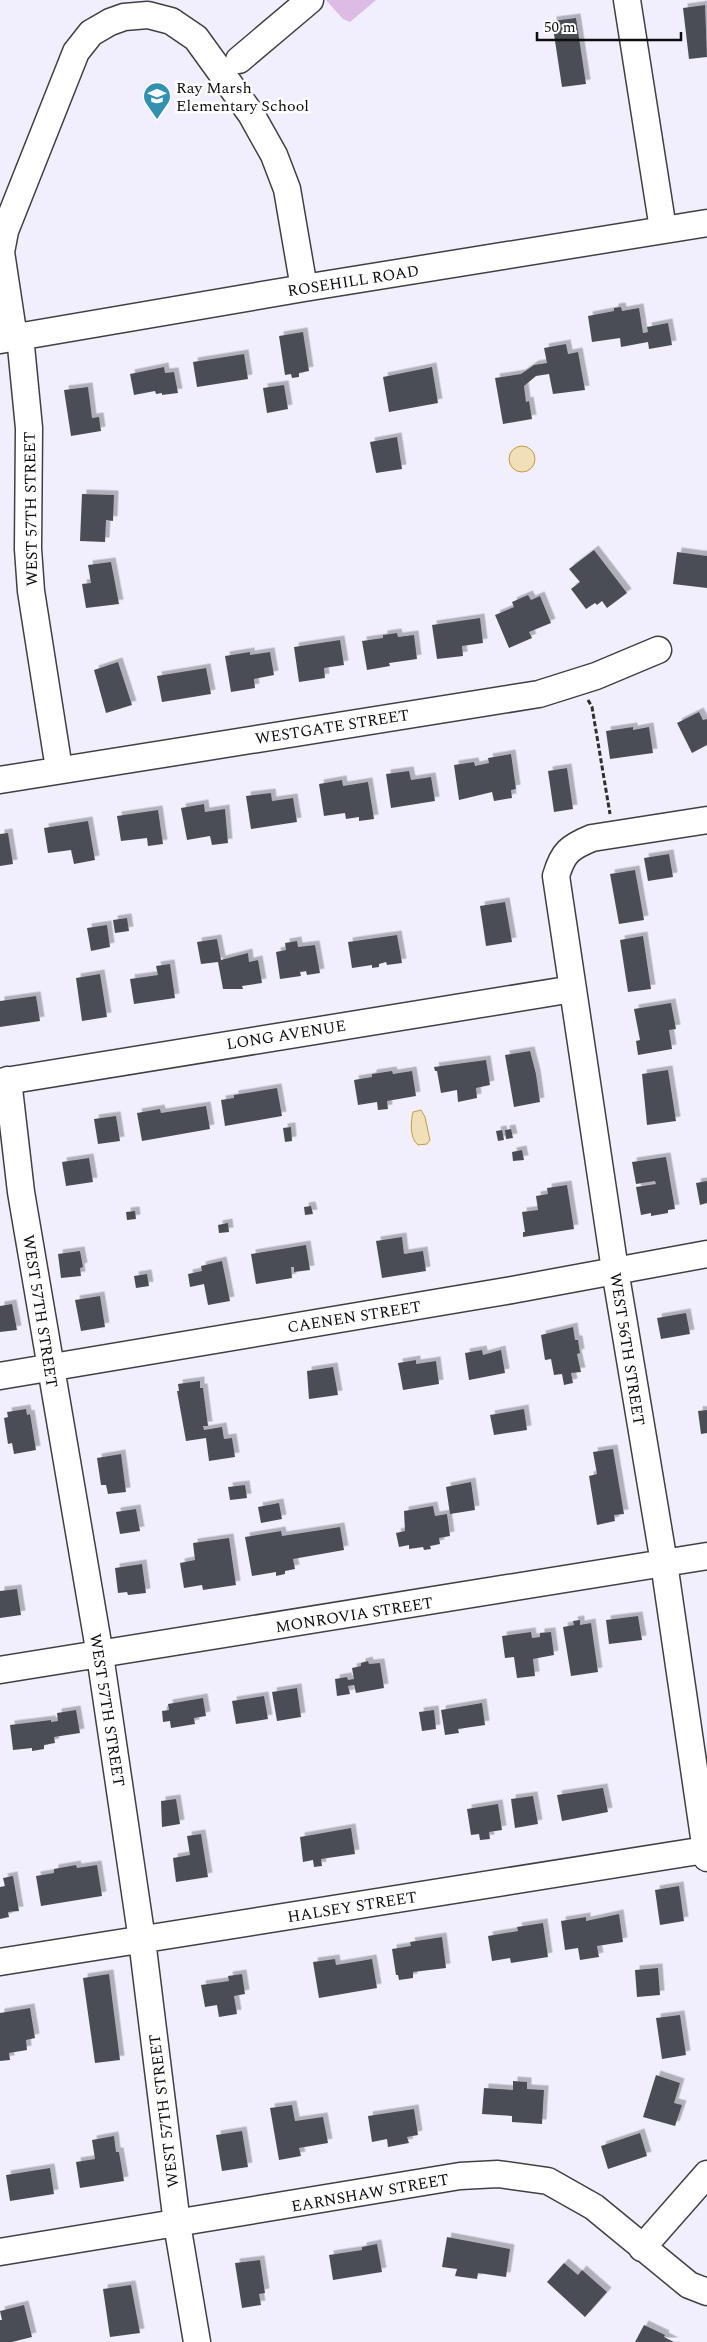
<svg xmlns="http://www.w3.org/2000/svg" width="707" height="2342" font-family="Spectral,serif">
<defs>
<filter id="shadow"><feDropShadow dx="4.5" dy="-4.5" stdDeviation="0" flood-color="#0004"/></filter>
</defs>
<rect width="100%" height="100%" fill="#f1effe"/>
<path fill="#dcbce5" d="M326 0H376L350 22 343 19Z"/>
<path fill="#f1dfb8" stroke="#c19d46" d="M509 459a13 13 0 1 1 26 0a13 13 0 1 1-26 0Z
M421 1110 425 1117 430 1140 427 1144 418 1145C409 1138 411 1120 413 1112Z"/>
<path fill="#4b4e55" filter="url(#shadow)" d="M705 5 707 57 689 59 683 8Z
M576 18 586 84 562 87 552 21Z
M621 307 622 311 639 308 643 333 648 332 647 327 668 323 672 345 649 349 648 342 621 347 620 338 592 342 588 316 614 311V308Z
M303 332 309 371 299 373V377L292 378 291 374 285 375 279 336Z
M566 344 568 354 578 352 585 390 553 394 549 374 536 376 524 386 526 402 529 401 532 419 503 424 495 378 521 374 534 365 547 363 544 348Z
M244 354 248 379 197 387 193 362Z
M164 367 165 373 174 372 178 393 162 395V393L156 394 155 391 134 395 130 374Z
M432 367 438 403 389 412 383 377Z
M284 385 288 409 267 413 263 388Z
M88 387 92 418 99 417 101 431 71 436 64 390Z
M397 437 402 469 376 473 370 442Z
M82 494 114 495 113 521 106 520 105 542 80 541Z
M594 550 627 593 607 608 602 601 597 605 595 603 586 609 571 589 580 582 569 569Z
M677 552 707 556V588L673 584Z
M111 562 119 604 86 608 82 584 91 583 88 565Z
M528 595 531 600 540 596 551 623 529 632 532 638 509 648 495 615 514 607 512 602Z
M480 618 483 643 462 646 463 656 437 659 432 625Z
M397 633 398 637 414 635 417 659 389 663 390 666 367 670 362 641 383 638V635Z
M340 640 344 665 324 668 325 678 299 682 294 647Z
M250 652V655L270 652 274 675 254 679 255 688 231 692 225 656Z
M118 662 132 705 106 713 94 670Z
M206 668 211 694 162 702 157 676Z
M699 712 703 720 707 719V745L692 753 677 723Z
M633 727V730L649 727 653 753 610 759 606 731Z
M511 754 516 789 511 790 512 798 494 801 492 792 459 800 454 765 474 762 475 766 489 763 488 758Z
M567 768 573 809 554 812 548 771Z
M409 771 411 780 431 777 435 801 391 808 386 774Z
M342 780 343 786 368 782 374 819 359 821V817L346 819 345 813 324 816 319 784Z
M271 793 272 801 293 798 297 822 251 829 246 796Z
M204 804 205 812 225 809 228 843 212 845 210 836 187 840 181 808Z
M158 810 163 844 148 846 147 838 121 841 117 816Z
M88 821 95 860 74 864 71 850 48 853 44 828Z
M8 833 13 864 0 866V834Z
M669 854 673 877 648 881 644 858Z
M635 870 644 920 619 924 610 874Z
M505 902 512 942 486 946 480 906Z
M127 918 129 931 115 933 113 920Z
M107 925 110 947 91 951 87 928Z
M397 935 402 963 387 965 386 962 379 964V967L372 968V965L352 968 348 942Z
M643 936 651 989 628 992 620 940Z
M217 939 221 960 248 953 249 962 258 960 262 983 242 986 243 989H223L218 962 201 964 197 942Z
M297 941 298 947 315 945 320 973 307 975 306 971 300 972 301 976 280 979 276 952 286 950 285 943Z
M170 964 175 998 134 1004 130 979 158 975 156 966Z
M100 974 107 1017 82 1021 76 978Z
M36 996 40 1021 0 1027V1001Z
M671 1003 676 1029 669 1030 672 1049 638 1055 636 1041 640 1040 634 1009Z
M530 1051 536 1074 540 1102 514 1107 505 1055Z
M486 1060 490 1085 476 1088 477 1098 458 1102 457 1090 441 1093 437 1071H435L434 1067Z
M668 1070 676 1121 647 1125 642 1074Z
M392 1071 393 1074 412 1071 416 1096 387 1101 388 1109 378 1110 377 1102 358 1105 354 1080 372 1077V1074Z
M277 1088 282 1116 225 1126 221 1100 234 1098V1095Z
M206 1106 210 1129 142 1141 137 1113 160 1109 161 1113Z
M116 1116 120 1141 98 1144 94 1119Z
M291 1127 292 1141 285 1142 283 1128Z
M511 1129 513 1138 506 1139 505 1130Z
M502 1130 504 1140 498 1141 496 1131Z
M522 1150 524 1160 513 1161 512 1152Z
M666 1157 675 1209 668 1210V1213L651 1216V1213L641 1215 636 1187 656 1184 655 1181 636 1184 632 1162Z
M89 1158 93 1182 66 1186 62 1162Z
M707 1181V1203L700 1205 696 1183Z
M567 1185 574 1229 523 1237V1232H525L522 1212 538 1210 536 1196 548 1194 547 1188Z
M311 1206 313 1214 305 1215 304 1207Z
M135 1211 136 1219 127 1220 126 1212Z
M228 1223 229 1232 219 1233 218 1225Z
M402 1237 404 1254 423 1251 426 1271 382 1278 376 1241Z
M306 1245 310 1270 294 1272V1267H291L292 1278 256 1284 251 1254Z
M80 1251 83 1267 80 1268 81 1276 61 1278 58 1254Z
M222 1261 230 1301 208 1305 204 1284 190 1287 188 1274 202 1271 201 1266Z
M147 1274 149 1286 136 1288 134 1276Z
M100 1296 105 1327 81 1331 75 1300Z
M12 1304 17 1330 0 1332V1306Z
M686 1313 690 1334 661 1339 657 1318Z
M573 1327 575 1340H578L580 1353 577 1354 581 1372 571 1373 573 1383 564 1385 562 1374 554 1375 551 1359 545 1360 541 1335Z
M482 1350 483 1355 501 1350 505 1373 469 1380 465 1353Z
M416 1360V1364L436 1361 439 1384 403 1390 398 1363Z
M333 1367 338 1395 309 1399 307 1371Z
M200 1381V1388H203L208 1426H203L204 1430 222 1427 224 1439 232 1438 235 1457 209 1461 206 1438 186 1441 177 1391H179L178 1384Z
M26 1409 27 1415 30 1414 36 1450 14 1454 12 1443 8 1444 4 1418 8 1417 7 1412Z
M524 1409 527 1430 494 1435 490 1415Z
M707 1410V1433L701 1434 698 1411Z
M613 1449 624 1514 614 1515 615 1521 597 1525 589 1476 597 1474 593 1452Z
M121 1454 126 1492 108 1494 106 1485H101L97 1458Z
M471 1482 475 1510 450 1514 446 1487Z
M245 1485 247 1498 230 1500 228 1487Z
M279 1503 282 1519 261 1523 258 1507Z
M433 1506 435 1516 447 1514 450 1536 439 1538 440 1544 430 1546 431 1549 424 1550 423 1547 409 1549V1545L399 1547 396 1533 405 1531 404 1511Z
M136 1509 140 1531 120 1534 116 1512Z
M340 1527 344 1550 293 1559 295 1569 285 1571V1574L276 1576V1572L252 1576 245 1537 281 1531 282 1536Z
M229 1538 236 1585 203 1590 202 1585 184 1588 180 1563 195 1560 193 1543Z
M142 1564 146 1593 128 1595 127 1592 118 1593 115 1568Z
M17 1589 21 1615 0 1618V1591Z
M638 1616 642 1640 609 1644 606 1620Z
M580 1620V1625L591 1623 598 1672 571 1676 563 1627 574 1625 573 1621Z
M531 1632 532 1638 540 1637V1633L551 1632 554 1655 533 1659 535 1676 517 1678 514 1657 505 1658 502 1636Z
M368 1661 369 1664 380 1663 384 1688 356 1693 354 1685 348 1686 350 1694 337 1696 335 1679 347 1677 348 1680 354 1679 352 1668 361 1666V1663Z
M297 1688 301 1717 277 1721 272 1692Z
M264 1696 268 1719 236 1724 232 1701Z
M203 1698 206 1716 194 1718 195 1724 171 1728 170 1721 163 1722 162 1711 169 1710 168 1704Z
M482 1703 485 1725 458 1729 459 1733 445 1735 441 1710Z
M76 1710 80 1733 54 1737 55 1743 44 1745V1749L32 1751V1748L13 1750 10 1725 51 1720V1722L58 1721 57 1713Z
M434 1710 436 1729 422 1731 419 1712Z
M603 1788 608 1812 562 1821 557 1795Z
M533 1796 538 1824 515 1828 511 1799Z
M176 1799 180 1824 162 1827 161 1801Z
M498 1804 502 1830 489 1832 490 1839 480 1840 479 1834 471 1835 467 1809Z
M351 1828 355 1854 321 1859 322 1866 314 1867 313 1860 303 1862 300 1837Z
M201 1834 208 1877 176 1882 173 1858 190 1855 187 1836Z
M76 1865 77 1868 97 1865 102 1896 41 1906 36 1876 54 1873V1869Z
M13 1876 19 1911 8 1912 9 1917 0 1919V1887L5 1886 3 1878Z
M679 1886 684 1921 660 1925 655 1890Z
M619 1914 623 1942 597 1946 599 1957 580 1960 578 1948 565 1950 561 1921 586 1917V1921Z
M543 1923 548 1957 511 1963 510 1958 492 1961 488 1936 518 1931 517 1927Z
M442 1937 446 1968 413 1972V1978L399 1980 398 1975H396L392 1949 411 1946 410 1942Z
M335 1959 336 1965 372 1959 377 1988 319 1998 313 1962Z
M658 1968 660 1995 637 1997 635 1970Z
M109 1974 120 2060 95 2063 83 1978Z
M242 1974 245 1994 234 1996 237 2014 219 2017 217 2005 205 2007 201 1985 229 1981 228 1976Z
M30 2008 35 2038 26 2040 27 2050 9 2053 10 2060 0 2061V2013Z
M680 2015 686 2055 662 2059 656 2018Z
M656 2075 680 2083 674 2103 682 2105 675 2126 643 2117Z
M513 2081 527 2082V2089L544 2090 542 2124 512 2122V2116L482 2114 484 2088 513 2090Z
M292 2105 295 2121 323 2117 328 2143 299 2148 301 2156 279 2160 270 2108Z
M414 2109 418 2135 407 2137 409 2143 388 2147 387 2139 372 2142 368 2116Z
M242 2131 248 2167 222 2171 216 2135Z
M640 2133 647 2156 608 2169 601 2146Z
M114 2136 116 2152H119L124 2181 80 2188 76 2162 95 2159 92 2140Z
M50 2168 54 2194 10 2201 6 2175Z
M447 2237 510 2249 506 2277 478 2273 477 2279 455 2276 457 2269 442 2267Z
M377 2244 382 2272 333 2280 329 2255 362 2250V2247Z
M260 2260 265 2293 259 2294 261 2305 242 2308 235 2263Z
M564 2263 578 2275 582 2270 607 2292 585 2317 547 2282Z
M131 2285 140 2333 110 2337 103 2289Z
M24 2305 32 2337 12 2342H0V2320H2L0 2311Z
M644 2325 665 2335 664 2337 674 2342H635Z"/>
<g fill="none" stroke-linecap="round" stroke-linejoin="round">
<g stroke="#404040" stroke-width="29">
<path id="minor" d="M627 0 663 229
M239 60 310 0
M20 336 29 428 28 549 31 591 59 769
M14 338 1 252 5 231 76 52 91 33 110 22 124 17 148 15 171 21 196 38 251 114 274 155 287 189 304 288
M0 340 304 288 707 223
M0 780 539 694 596 676 658 650
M707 820 592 838C570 847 563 852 556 876L615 1270 664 1563 707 1858
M8 1080 21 1192 100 1655 142 1940 177 2224 197 2342
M0 1082 573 989
M0 1376 512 1290 707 1254
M0 1670 707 1556
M0 1962 705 1850
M642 2248 707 2174
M0 2252 460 2176 498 2174 548 2181 594 2207 689 2285 707 2292"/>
</g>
<path stroke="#2f2f2f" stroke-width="3" stroke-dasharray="5 2.5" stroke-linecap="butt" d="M588 700 592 707 610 814"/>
<use href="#minor" stroke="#fff" stroke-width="26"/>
</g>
<defs>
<g id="school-pin" transform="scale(1.4375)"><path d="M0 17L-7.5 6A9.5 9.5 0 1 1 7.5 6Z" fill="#3290b1" stroke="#fff"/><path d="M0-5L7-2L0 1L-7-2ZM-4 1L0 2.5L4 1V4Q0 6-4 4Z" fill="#fff"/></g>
</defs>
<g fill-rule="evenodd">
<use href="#school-pin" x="157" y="96"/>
</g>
<g text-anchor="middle" stroke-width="5" stroke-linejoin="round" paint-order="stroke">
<g font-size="16" fill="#0d0d0d" stroke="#fff" text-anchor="start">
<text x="176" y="93">Ray Marsh<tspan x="176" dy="18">Elementary School</tspan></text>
</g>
<g font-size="16" fill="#0d0d0d" stroke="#fff">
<text transform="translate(353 280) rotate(-9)" y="6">ROSEHILL ROAD</text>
<text transform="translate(30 509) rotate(-91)" y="6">WEST 57TH STREET</text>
<text transform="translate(332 726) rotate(-9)" y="6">WESTGATE STREET</text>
<text transform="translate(286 1034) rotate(-9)" y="6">LONG AVENUE</text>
<text transform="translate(41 1311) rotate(81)" y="6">WEST 57TH STREET</text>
<text transform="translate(354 1316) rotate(-9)" y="6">CAENEN STREET</text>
<text transform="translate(628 1349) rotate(81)" y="6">WEST 56TH STREET</text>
<text transform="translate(354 1614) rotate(-9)" y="6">MONROVIA STREET</text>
<text transform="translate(108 1710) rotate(81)" y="6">WEST 57TH STREET</text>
<text transform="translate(352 1906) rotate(-9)" y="6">HALSEY STREET</text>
<text transform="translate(163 2111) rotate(-97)" y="6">WEST 57TH STREET</text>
<text transform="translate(370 2192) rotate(-10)" y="6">EARNSHAW STREET</text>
</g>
</g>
<path d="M537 32v8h144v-8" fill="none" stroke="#0d0d0d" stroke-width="2.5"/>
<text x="544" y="32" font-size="15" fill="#0d0d0d" stroke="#ffffff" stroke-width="4" paint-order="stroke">50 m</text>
</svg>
